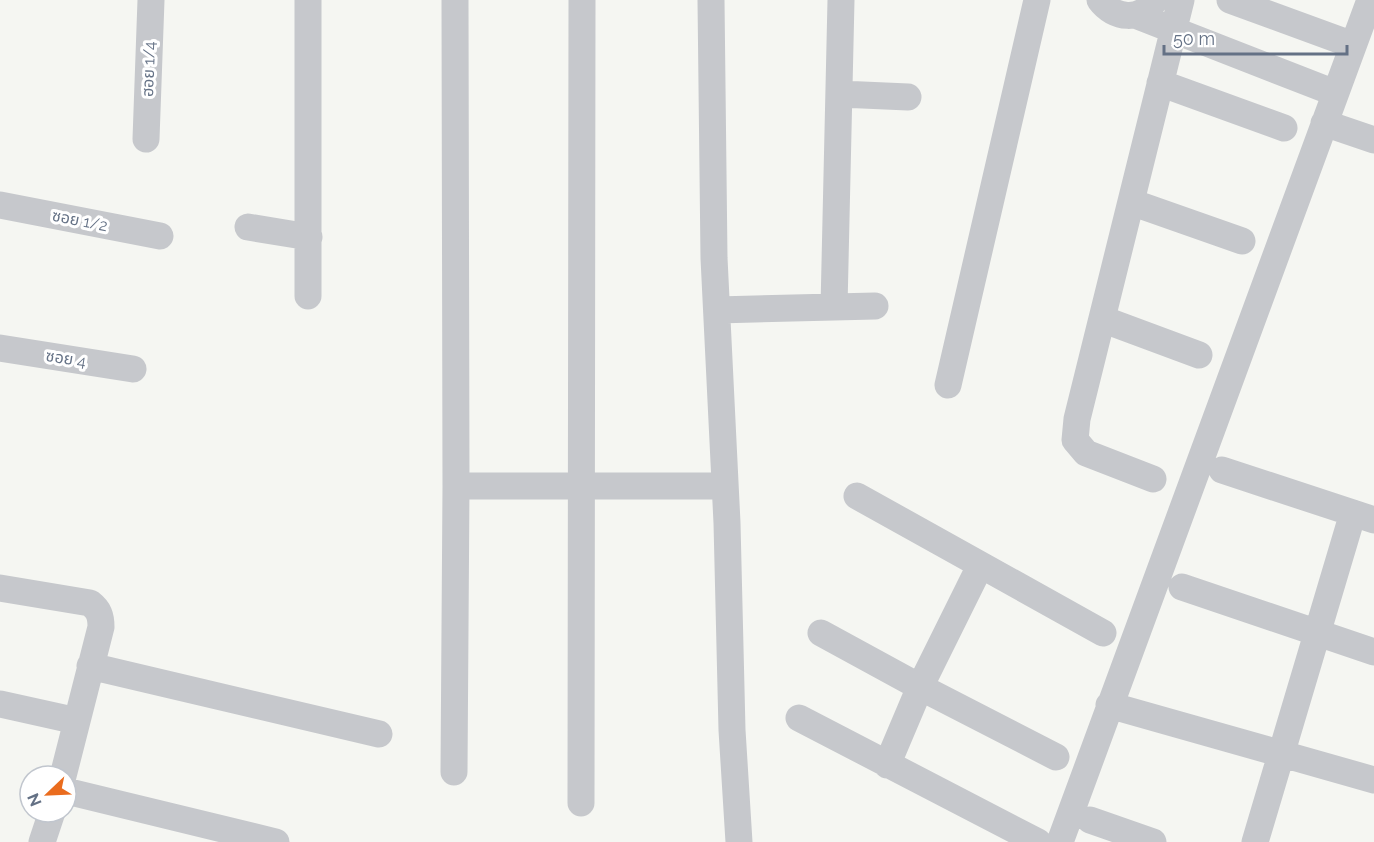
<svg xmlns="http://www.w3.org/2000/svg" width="1374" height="842" font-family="Raleway,'Noto Sans Thai',sans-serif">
<rect width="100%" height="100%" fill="#f5f6f2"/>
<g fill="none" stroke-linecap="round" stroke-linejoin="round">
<path stroke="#c6c8cc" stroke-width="27" d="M711 0 714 258 727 523 732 730 739 842
M1100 0C1114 19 1141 22 1155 0
M1230 0 1353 45
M1135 15 1335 93
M1160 83 1284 128
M840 94 908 97
M1324 123 1374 140
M146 139 151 0
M1131 202 1242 241
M0 205 160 236
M248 227 309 237
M308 296V0
M834 307 841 0
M717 310 875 306
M1102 319 1199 355
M0 348 133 369
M948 385 1037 0
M1222 470 1374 520
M1153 479 1086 453 1075 440 1077 419 1181 0
M456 486H724
M857 496 1103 633
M1182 587 1374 652
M0 588 90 603C99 610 101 616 101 627L63 776
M821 633 920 687 1056 757
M90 666 379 734
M0 704 77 721
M1109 705 1374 780
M799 718 1038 842
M887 765 920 687 980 566
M454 772 456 486 455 0
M66 791 276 842
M581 803 582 0
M1090 820 1153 842
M42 842 52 812
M1060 842 1370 0
M1255 842 1353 513"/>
</g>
<g text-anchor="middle" stroke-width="6" stroke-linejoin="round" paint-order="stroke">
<g font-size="16" fill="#647185" stroke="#fff">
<text transform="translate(148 69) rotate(-88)" y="6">ฮอย 1/4</text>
<text transform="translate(80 220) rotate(11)" y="6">ซอย 1/2</text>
<text transform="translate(66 358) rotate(9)" y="6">ซอย 4</text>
</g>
</g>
<g transform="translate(48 794) rotate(247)"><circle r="28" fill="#ffffff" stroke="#c1c6ce" stroke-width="1.5"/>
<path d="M0-4.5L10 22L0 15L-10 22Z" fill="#ea6c1e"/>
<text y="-9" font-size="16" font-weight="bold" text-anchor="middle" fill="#647185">N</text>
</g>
<path d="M1164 45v9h183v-9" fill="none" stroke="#647185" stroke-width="3"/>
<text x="1173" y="45" font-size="18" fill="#647185" stroke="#ffffff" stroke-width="4.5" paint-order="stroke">50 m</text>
</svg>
